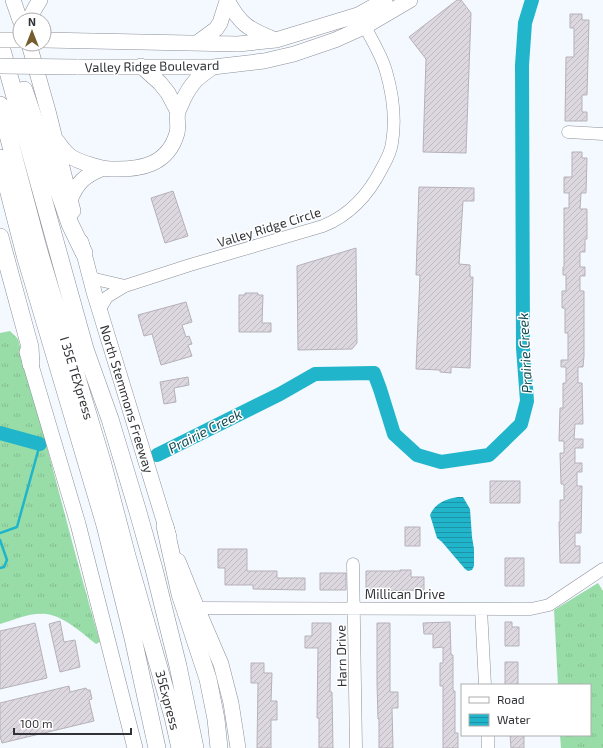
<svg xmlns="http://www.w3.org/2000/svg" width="603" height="748" font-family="'Exo 2',sans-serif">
<defs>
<pattern id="grass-tufts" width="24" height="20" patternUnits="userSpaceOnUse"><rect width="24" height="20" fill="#98dda8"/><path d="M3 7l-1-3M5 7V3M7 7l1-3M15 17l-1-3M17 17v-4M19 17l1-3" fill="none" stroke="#83be91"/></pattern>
<pattern id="water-rules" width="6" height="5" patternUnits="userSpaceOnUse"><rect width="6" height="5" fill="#20b5ca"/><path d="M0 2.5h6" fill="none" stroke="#1d94a5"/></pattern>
<pattern id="building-hatch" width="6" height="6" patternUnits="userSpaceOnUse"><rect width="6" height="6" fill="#ddd8e0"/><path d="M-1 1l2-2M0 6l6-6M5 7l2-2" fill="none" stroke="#bebac1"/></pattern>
</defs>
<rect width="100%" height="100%" fill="#f4f8ff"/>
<path fill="url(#grass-tufts)" d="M10 331 18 339C46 440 71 542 100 642L96 644C82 633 64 616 46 614 31 612 14 620 0 624V333Z
M598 583 603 591V748H561L560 735H590V685H558L554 610Z"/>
<path fill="url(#water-rules)" d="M458 497H463L470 509 472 537 474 549V566L472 570 468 571 465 569 442 542 437 538 430 515C435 503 446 499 458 497Z"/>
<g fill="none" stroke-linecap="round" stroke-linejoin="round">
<path stroke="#20b5ca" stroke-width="2.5" d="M0 533 17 527 40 444
M0 540 7 560 4 567 0 568"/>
<path stroke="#20b5ca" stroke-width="14" d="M0 433 40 444
M157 455 280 394 315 374 374 373 380 389 394 434 417 455 441 462 489 455 521 424 527 401 523 348 522 65 525 23 532 0"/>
</g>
<path fill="url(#building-hatch)" stroke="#b6b1b9" d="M457 0H461L471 13 466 153 423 152 426 59 409 37Z
M570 14H582V20H589L587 95H582V112H587V121H565L566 57H574V28H570Z
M572 152H582V158H587L586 193H581L580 209H587V239H585V252H580V267H585V276H580V291H584V356L583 367H578V383H582L583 424H575L574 439H583V448H575V463H582V472H577V486H582L581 533H575V546H580V563H560L559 522H560V500H564V484H561L560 453H564V441H559L560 408H563V383H566V367H561V360H568V333H565V308H562V291H566V275H563V267H564V208H569V193H564V177H572Z
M419 187 474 188V201H463L459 264 470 265V277H473L470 368 451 367V373L440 372V370L416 369 420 275H416Z
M173 191 188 236 165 243 151 198Z
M356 248 357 343 352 349 298 350 297 266Z
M245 293H258V295H263L262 323H271V332H239V295H245Z
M186 302 192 322 182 325 186 337 189 336 192 344 188 345 192 356 161 365 152 334 144 336 138 315Z
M188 377 189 385 174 388 176 402 164 404 160 382Z
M490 481H520V503H490Z
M405 527H420V546H405Z
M218 549H247V571H277V578H305V590L253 589V585H225V568H218Z
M505 558H524V586H505Z
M400 570H411V577H424V590L366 591V571H400Z
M320 573H346V590H320Z
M60 621 64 642 75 640 80 667 60 672 49 624Z
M450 622 451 655H453V691H455V733H458V748H443V686H440V663H443V647L433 648V634H424L423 623Z
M505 622H512V627H519V646H505Z
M35 623 47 678 0 689V631Z
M312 623H331L330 692H332L333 748H319V718H317L318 648H305V636H312Z
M377 623H390V692H398V708H392L393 748H379V719H378L377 683Z
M505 662H518V685H505Z
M251 663H264V673H272L271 701H277V720H271V748H257L258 683H251Z
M69 686 70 692 86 688 87 690H90L92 699 89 700 94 721 2 743 0 736V703Z
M510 735H524V748H511Z"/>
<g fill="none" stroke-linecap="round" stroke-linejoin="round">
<g stroke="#8c9098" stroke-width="13">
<path id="minor" d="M568 132 603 134
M90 276 95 279 125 286
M100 309 107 297 125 286 190 265 323 226C350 215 369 194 382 168 386 161 391 152 392 143 396 119 393 95 386 71 381 53 369 36 361 19
M353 564 356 748
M197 608 531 609 549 605 603 569
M481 609 485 685
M488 735V748"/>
</g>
<g stroke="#8c9098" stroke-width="16">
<path id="major" d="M13 0 20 20
M227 0C240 24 248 29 273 39
M29 20 35 8 40 0
M44 40 238 44 276 40 358 15 385 0
M197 43 216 29 220 23 227 1
M29 44 48 111 73 211
M141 66 160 83 168 93 178 112
M77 67H213L264 61 294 54 335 40 364 27 410 0
M57 141C68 157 72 159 91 165 98 167 103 169 111 169 141 170 168 165 177 133 179 126 176 118 178 112 179 108 182 104 183 100 192 82 197 78 213 67
M70 200C77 183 84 176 101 169
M81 242 94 292 169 537
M27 352 78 524 135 748
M178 561 197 608 221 664 231 703 238 748"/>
</g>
<g stroke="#8c9098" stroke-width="18">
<path id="highway" d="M0 43 85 349 110 419 138 512 154 569 178 666 195 748
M24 90 70 224 84 253
M0 105 38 248 102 461 127 556 173 717 180 748
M0 158 25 255 105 525 133 638 157 748
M0 237 30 347 31 364
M165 526 180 594 208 679 216 719 219 748"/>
</g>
<use href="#minor" stroke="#fff" stroke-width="12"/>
<use href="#major" stroke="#fff" stroke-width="15"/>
<use href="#highway" stroke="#fff" stroke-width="17"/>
<g stroke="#8c9098" stroke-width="16" stroke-linecap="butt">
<path id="major-bridge" d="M0 40H20
M0 66 77 67"/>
</g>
<use href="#major-bridge" stroke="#fff" stroke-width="15"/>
</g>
<g text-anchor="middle" stroke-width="3" stroke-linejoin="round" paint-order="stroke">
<g font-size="13" fill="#323337" stroke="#fff">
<text transform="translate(152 66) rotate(-1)" y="5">Valley Ridge Boulevard</text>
<text transform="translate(269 227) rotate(-17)" y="5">Valley Ridge Circle</text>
<text transform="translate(77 378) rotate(73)" y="5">I 35E TEXpress</text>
<text transform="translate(127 399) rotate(73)" y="5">North Stemmons Freeway</text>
<text x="405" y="599">Millican Drive</text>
<text transform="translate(341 656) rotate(-91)" y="5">Harn Drive</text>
<text transform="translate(168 700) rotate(75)" y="5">35Express</text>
</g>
<g font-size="14" font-style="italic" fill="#134d56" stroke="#fff">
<text transform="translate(525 353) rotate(-93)" y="5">Prairie Creek</text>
<text transform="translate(205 431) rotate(-27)" y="5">Prairie Creek</text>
</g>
</g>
<rect x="461" y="684" width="130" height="52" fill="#ffffff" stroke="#adadaf"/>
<rect x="469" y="697" width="20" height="6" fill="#ffffff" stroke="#adadaf"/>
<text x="497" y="704" font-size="12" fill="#323337">Road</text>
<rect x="469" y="714" width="20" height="12" fill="url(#water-rules)" stroke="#adadaf"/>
<text x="497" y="724" font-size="12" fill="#323337">Water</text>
<g transform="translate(32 32)"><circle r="19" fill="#ffffff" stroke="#adadaf"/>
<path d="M0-3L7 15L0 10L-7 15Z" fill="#765d2e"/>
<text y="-6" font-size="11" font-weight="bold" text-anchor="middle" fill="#323337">N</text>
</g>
<path d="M14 728v6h117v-6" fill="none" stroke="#323337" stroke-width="2"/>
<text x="20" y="728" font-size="12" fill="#323337" stroke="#ffffff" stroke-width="3" paint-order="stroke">100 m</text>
</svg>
